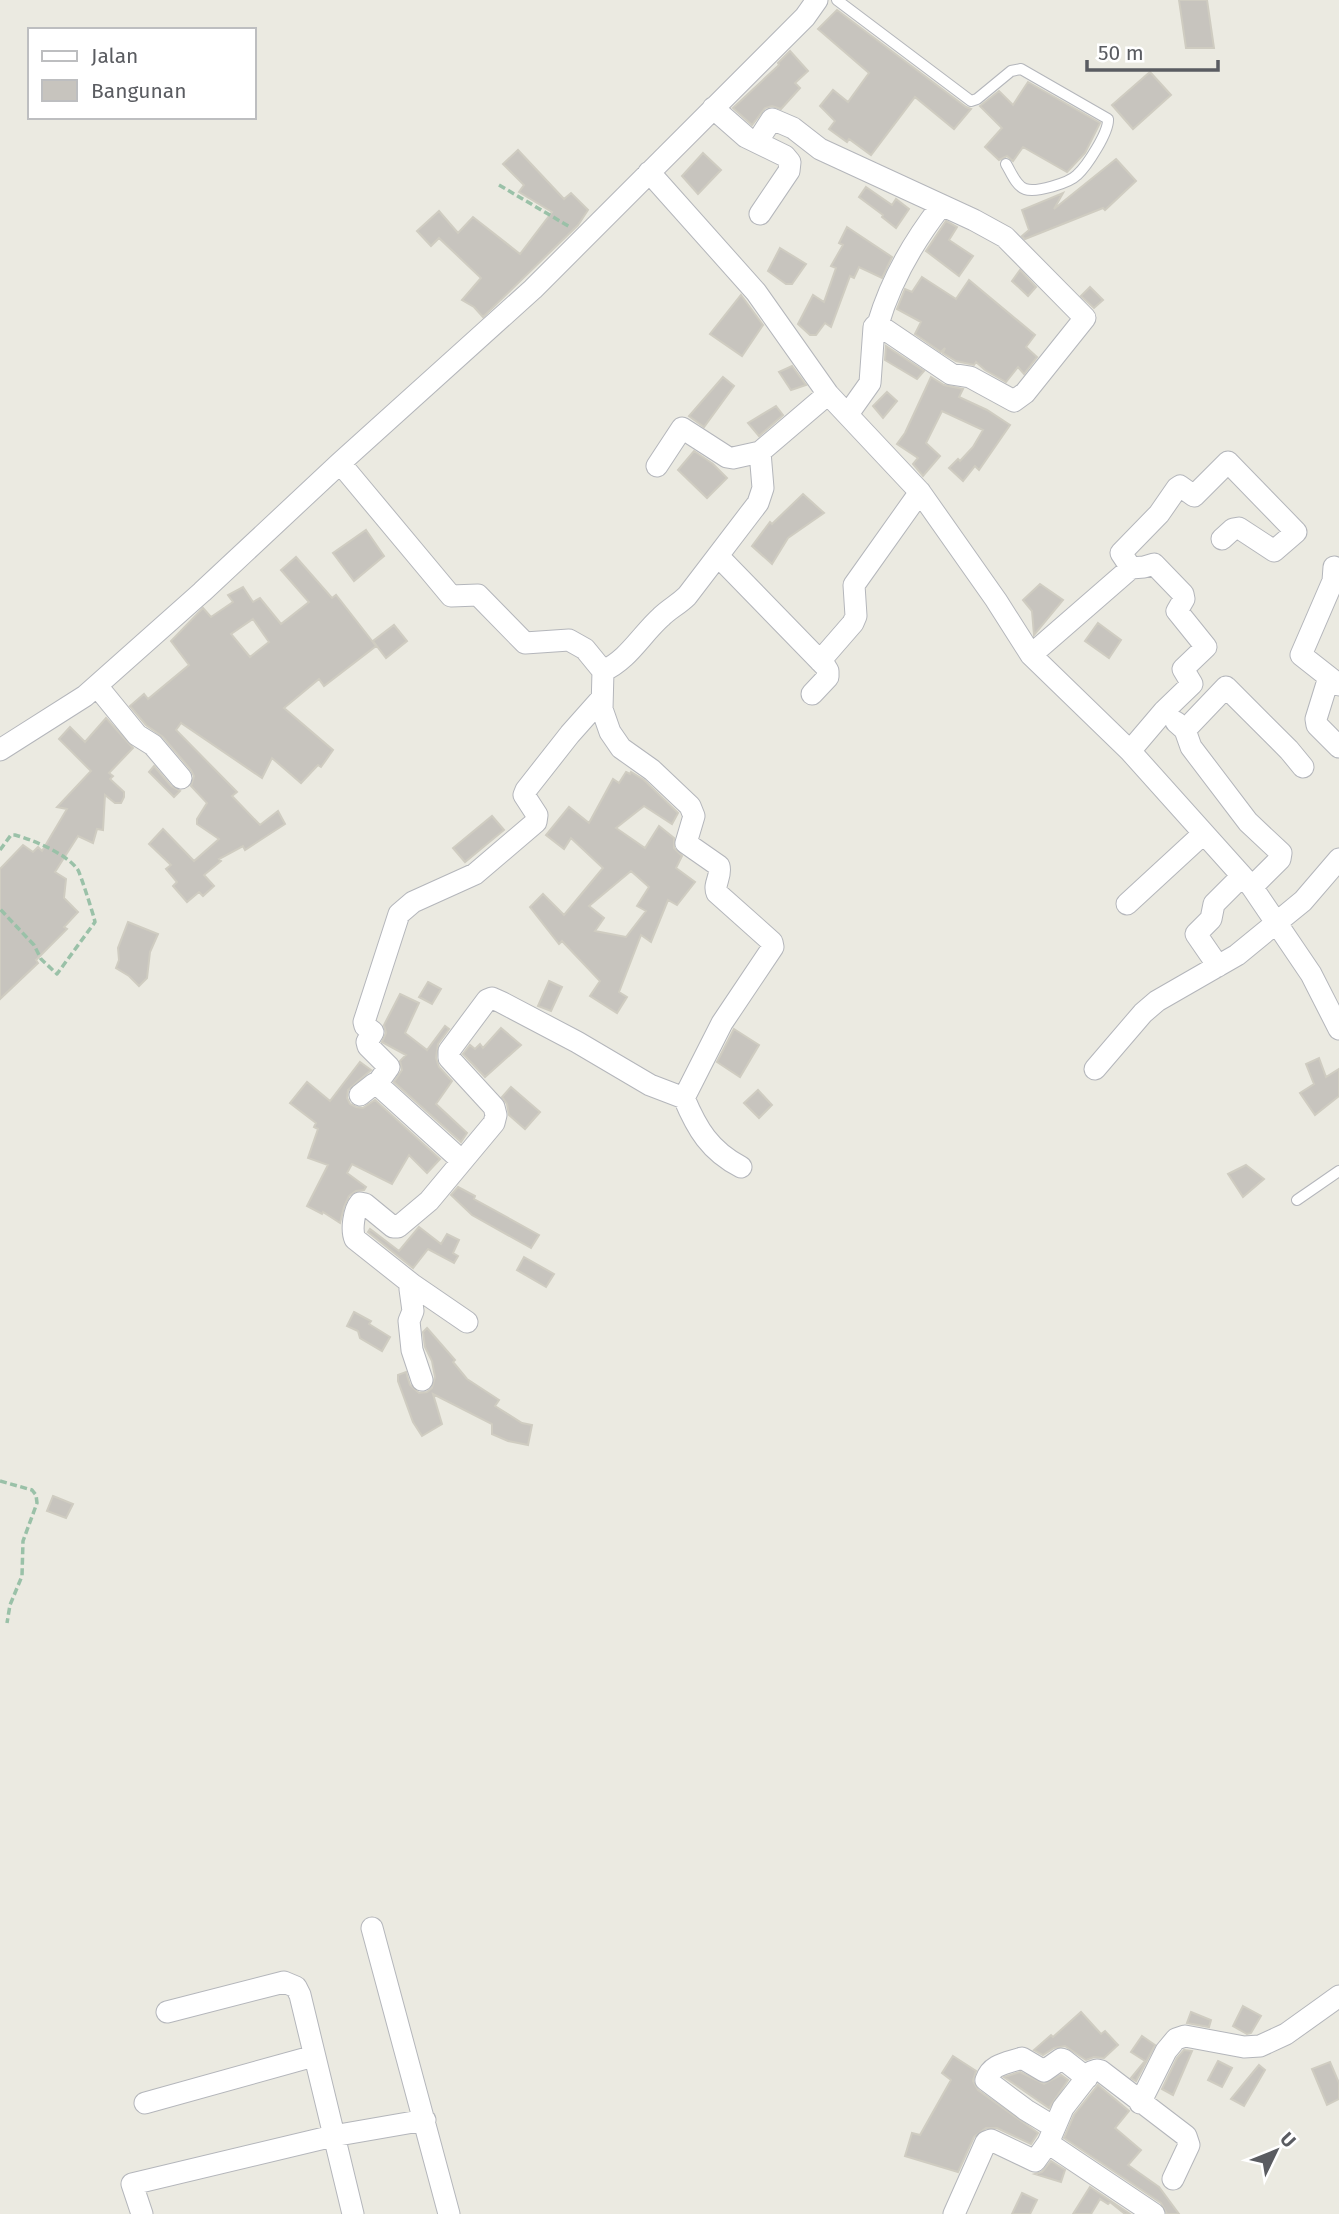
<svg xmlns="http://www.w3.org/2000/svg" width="1339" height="2214" font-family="'Fira Sans',sans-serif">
<rect width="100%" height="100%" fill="#ebeae1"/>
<path fill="#c7c4be" stroke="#cfccc1" stroke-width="2" fill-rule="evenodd" d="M1179 0H1207L1214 48H1186Z
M837 10 966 107 971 109 954 129 915 97 871 155 849 139 847 142 829 129 835 121 820 106 833 90 848 102 869 73 818 29Z
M790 51 808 71 795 83 800 88 781 109 772 106 765 108 752 125 733 108 779 65 778 63Z
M1150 72 1171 95 1133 129 1112 105Z
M1028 82 1100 123 1085 153 1067 172 1023 147 1013 161 1007 156 999 160 985 147 1002 128 980 106 999 91 1013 105Z
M518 150 564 199 571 193 588 210 578 225 483 317 474 307 462 300 481 278 439 238 431 246 417 231 439 211 458 233 473 217 520 254 552 212 519 192 524 185 503 164Z
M703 153 721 170 698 194 682 176Z
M1116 159 1136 181 1105 210 1103 208 1025 239 1022 236 1029 230 1022 210 1063 193 1054 209Z
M866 187 892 205 896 199 909 209 896 228 882 217 883 215 859 197Z
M946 221 957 227 949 240 973 256 959 276 926 251Z
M847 227 892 257 882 278 859 267 854 278 850 276 831 327 825 323 816 335H810L798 324 813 295 824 302 836 268 831 266 843 245 839 243Z
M780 248 806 264 792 284H786L768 271Z
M1020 270 1036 287 1028 296 1012 281Z
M922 277 956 299 969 280 1035 335 1026 347 1037 357 1024 374 1018 367 1006 382 985 370 976 362 974 365 956 361 943 353 945 348 941 352 915 334 921 322 897 309 905 289 912 292Z
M1090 287 1103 300 1094 308 1081 296Z
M741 295 763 325 742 356 710 334Z
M886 346 924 371 917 379 885 360Z
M792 366 806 385 791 390 779 372Z
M723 377 734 386 704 427 689 416Z
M931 377 944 385 963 389 959 397 987 410 1010 425 979 470 975 466 963 481 949 468 958 459 960 461 973 447 983 430 942 411 926 443 940 456 923 476 913 464 918 458 897 444 905 433Z
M887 392 897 401 883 418 873 406Z
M776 406 783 415 759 436 748 423Z
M694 451 713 464 727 478 707 498 678 470Z
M803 494 824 513 788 538 772 564 752 546 770 522 772 524Z
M366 530 384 556 354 581 333 553Z
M296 557 332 598 336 595 376 646 324 686 319 679 284 708 333 750 321 767 318 765 301 783 272 758 262 778 181 723 176 730 237 792 232 796 260 825 278 811 285 824 245 850 243 846 219 859 221 861 204 875 214 886 203 896 199 892 187 902 173 886 177 882 166 869 171 865 149 844 163 829 194 861 219 839 197 824V819L207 803 191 786 194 776 191 770 163 737 146 725 130 706 144 694 148 699 189 665 171 641 203 608 211 617 233 602 228 595 243 587 253 602 260 598 281 624 309 602 281 570ZM253 619 269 642 250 657 231 634Z
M1040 584 1063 600 1034 635 1032 611 1023 600Z
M1098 623 1121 640 1109 658 1085 641Z
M394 625 407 641 386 658 373 641Z
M106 718 133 748 109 773 113 776 110 779 124 792V797L121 803H115L105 795 103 830 97 829 93 843 78 836 55 872 66 879 64 898 78 912 64 927 67 929 36 960 38 963 0 999V869L23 845 33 852 38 847 42 851 67 809 57 807 91 771 59 739 70 727 85 742Z
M154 766 171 786 180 791 174 797 149 772Z
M626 772 630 774 631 772 644 780 678 813 672 824 644 806 616 828 645 848 659 826 674 838V848L682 856 676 868 695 882 677 905 668 900 651 942 641 935 619 992 627 997 617 1013 590 996 600 981 562 941 559 944 530 907 543 894 564 915 603 868 571 838 564 849 546 835 569 807 589 823 613 779 619 783ZM631 871 649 887 637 906 646 911 626 937 595 931 604 918 589 906Z
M492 816 504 830 465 862 453 848Z
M128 922 158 934 150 952 147 978 139 986 129 976 116 968 119 960 118 948Z
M549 981 562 987 551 1011 538 1006Z
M428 982 441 989 432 1004 419 997Z
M400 994 419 1003 405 1033 427 1050 445 1026 449 1029 438 1044 436 1058 439 1067 452 1081 436 1104 467 1133 461 1142 394 1082 402 1070 400 1061 406 1055 382 1042 386 1033 384 1025Z
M501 1028 521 1045 485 1077 463 1054 470 1045 475 1049 480 1044 483 1048Z
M734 1029 759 1045 740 1077 717 1062Z
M1319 1058 1326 1077 1339 1069V1096L1315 1115 1300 1093 1314 1084 1306 1064Z
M360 1062 371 1070 348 1090 347 1098 350 1104 356 1107 363 1108 375 1100 440 1159 427 1173 409 1155 392 1184 352 1164 347 1173 366 1187 364 1190 356 1191 349 1196 344 1207 340 1223 323 1212 322 1214 307 1206 328 1165 308 1158 318 1129 314 1127 316 1123 290 1103 307 1082 330 1101Z
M511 1087 540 1112 525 1129 509 1115 507 1104 502 1097Z
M758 1090 772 1105 759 1118 744 1103Z
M1246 1165 1264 1179 1243 1197 1228 1174Z
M458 1187 475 1196 474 1199 539 1235 531 1248 472 1215 451 1195Z
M419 1227 441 1244 447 1234 459 1240 453 1253 458 1256 454 1263 428 1249 413 1268 368 1232 370 1229 399 1251Z
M524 1257 554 1274 546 1287 517 1270Z
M354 1312 371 1321 369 1324 390 1337 382 1351 360 1338 358 1331 347 1326Z
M427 1328 455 1360 453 1362 467 1379 499 1400 495 1406 522 1423 532 1425 528 1445 508 1441 492 1434V1424L433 1394 442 1424 422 1436 413 1422 398 1381V1375L406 1372 410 1385 419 1393 427 1392 432 1388 435 1377 432 1361 425 1347 423 1332Z
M53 1496 73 1504 66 1518 47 1511Z
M1243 2006 1261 2016 1251 2033 1247 2034 1233 2026Z
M1081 2012 1101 2034 1105 2031 1118 2045 1104 2058 1094 2057 1086 2060 1065 2046 1054 2048 1043 2055 1034 2050 1051 2035 1053 2037Z
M1191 2012 1211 2020 1209 2027 1187 2023Z
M1142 2036 1155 2045 1136 2081 1131 2078 1145 2061 1131 2052Z
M1184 2050 1192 2051 1173 2095 1162 2089 1177 2058Z
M953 2056 976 2071 973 2081 978 2090 1038 2133 1031 2144 997 2128H986L974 2137 958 2172 905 2156 912 2133 920 2135 951 2080 942 2073Z
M1218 2061 1232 2068 1222 2087 1208 2080Z
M1330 2062 1339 2083V2099L1327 2105 1312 2069Z
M1259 2065 1265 2070 1244 2106 1231 2099Z
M1020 2072 1044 2084 1061 2075 1068 2080 1049 2108 1004 2077Z
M1098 2085 1129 2111 1115 2128 1141 2150 1128 2165 1159 2187 1179 2214H1167L1161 2203 1064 2138 1074 2115Z
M1051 2161 1065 2170 1061 2182 1035 2174 1042 2172Z
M1090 2187 1130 2214H1125L1110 2202 1108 2204 1100 2199 1091 2214H1073Z
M1022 2193 1037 2200 1030 2214H1012Z"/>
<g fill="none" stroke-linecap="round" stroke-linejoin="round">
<g stroke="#b4b6bb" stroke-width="12">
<path id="lane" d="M837 0 971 101 977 99 1011 71 1021 69 1108 119C1109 132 1087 166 1077 175 1069 183 1036 193 1025 189 1016 186 1011 172 1006 164
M1297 1200 1339 1171"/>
</g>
<g stroke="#b4b6bb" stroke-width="23">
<path id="street" d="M713 108 746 137 785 156 790 162 789 171 760 214
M757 142 772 119 793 128 820 149 974 220 1005 237 1085 318 1025 393 1014 401 970 377 951 374 877 324 874 327 870 383 848 414
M649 172 756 292 828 394 920 492 996 600 1031 655 1130 751 1252 887 1311 974 1339 1029
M878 324C891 280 913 242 941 206
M340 463 451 596 478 595 525 643 569 640 585 649 603 671C628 660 641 635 661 617 669 609 679 604 687 596L758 503 763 488 760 452 828 394
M657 466 682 428 727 457 733 458 760 452
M718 556 825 666 828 671V677L812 694
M1334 567 1333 581 1301 655 1339 685
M1031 655 1131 568 1121 553 1159 514 1177 488 1180 486 1194 496 1228 462 1296 532 1274 551 1239 528 1233 529 1222 539
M820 661 853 623 856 616 854 585 920 492
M1329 677 1316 719 1317 725 1339 747
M97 686 137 735 153 745 181 778
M1176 722 1185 730 1226 687 1289 750 1303 767
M1185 730 1191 747 1248 822 1281 853 1280 859 1252 887
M0 750 85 696 202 592 340 463 533 289 805 17 817 0
M1130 751 1164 711 1192 684 1183 669 1206 647 1177 611 1184 599 1183 594 1154 564 1144 567 1131 568
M1127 904 1203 834
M1218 966 1196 934 1211 919 1214 904 1242 876
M1095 1069 1143 1013 1157 1001 1237 955 1303 901 1339 859
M377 1084 389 1067 368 1046 367 1042 373 1032 365 1026 364 1022 399 914 413 902 475 874 536 822 537 815 524 795 526 790 570 734 602 698
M360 1095 374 1084H377L462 1161
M684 1098C697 1129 710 1151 741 1167
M413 1285 467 1322
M422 1380 412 1350 409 1321 413 1311 410 1289 413 1285 355 1239C351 1230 354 1210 360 1203L365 1204 393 1227H398L429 1201 494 1123 496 1115 494 1107 449 1058V1051L487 1000 492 998 501 1002 577 1042 650 1085 684 1098 722 1023 773 947 772 942 717 893C713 884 722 876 719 866L686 843 694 816 690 806 652 770 621 748 610 732 602 709 603 671
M372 1928 449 2214
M167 2012 284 1982 296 1987 300 1995 353 2214
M145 2103 314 2056
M1140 2103 1166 2051 1176 2039 1185 2036 1244 2047 1260 2046 1286 2034 1339 1996
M1054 2127 1026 2110 986 2080C991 2064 1007 2063 1022 2058L1044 2071 1061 2059 1064 2060 1087 2078
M1048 2143 1063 2108 1091 2072 1097 2070 1101 2071 1186 2136 1189 2145 1173 2179
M142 2214 132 2184 333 2136 425 2120
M954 2214 986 2142 991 2140 1035 2161 1048 2143 1154 2214"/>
</g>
<path stroke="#9ac1a8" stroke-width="3.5" stroke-dasharray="7 3.5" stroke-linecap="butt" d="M499 185 570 227
M0 850 11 835H15C33 840 66 853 78 870 80 873 94 916 95 922L57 974 41 959 34 945 0 909
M0 1481 32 1490 36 1495 37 1503 23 1541 22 1576 10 1605 7 1623"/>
<use href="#lane" stroke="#fff" stroke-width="10"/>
<use href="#street" stroke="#fff" stroke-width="21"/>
</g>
<rect x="28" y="28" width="228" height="91" fill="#ffffff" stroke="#bdbec0" stroke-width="2"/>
<rect x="42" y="51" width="35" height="10" fill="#ffffff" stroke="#bdbec0" stroke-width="2"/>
<text x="91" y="63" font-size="21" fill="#5a5c61">Jalan</text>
<rect x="42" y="80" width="35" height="21" fill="#c7c4be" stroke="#bdbec0" stroke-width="2"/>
<text x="91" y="98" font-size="21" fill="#5a5c61">Bangunan</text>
<g transform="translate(1276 2151) rotate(47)" stroke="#ffffff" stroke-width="5" paint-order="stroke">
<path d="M0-5L12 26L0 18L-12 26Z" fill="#5a5c61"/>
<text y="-10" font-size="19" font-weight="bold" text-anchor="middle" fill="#5a5c61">U</text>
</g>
<path d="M1087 60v10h131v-10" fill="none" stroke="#5a5c61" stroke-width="3.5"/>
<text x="1098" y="60" font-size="21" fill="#5a5c61" stroke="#ffffff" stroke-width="5" paint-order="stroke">50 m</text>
</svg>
